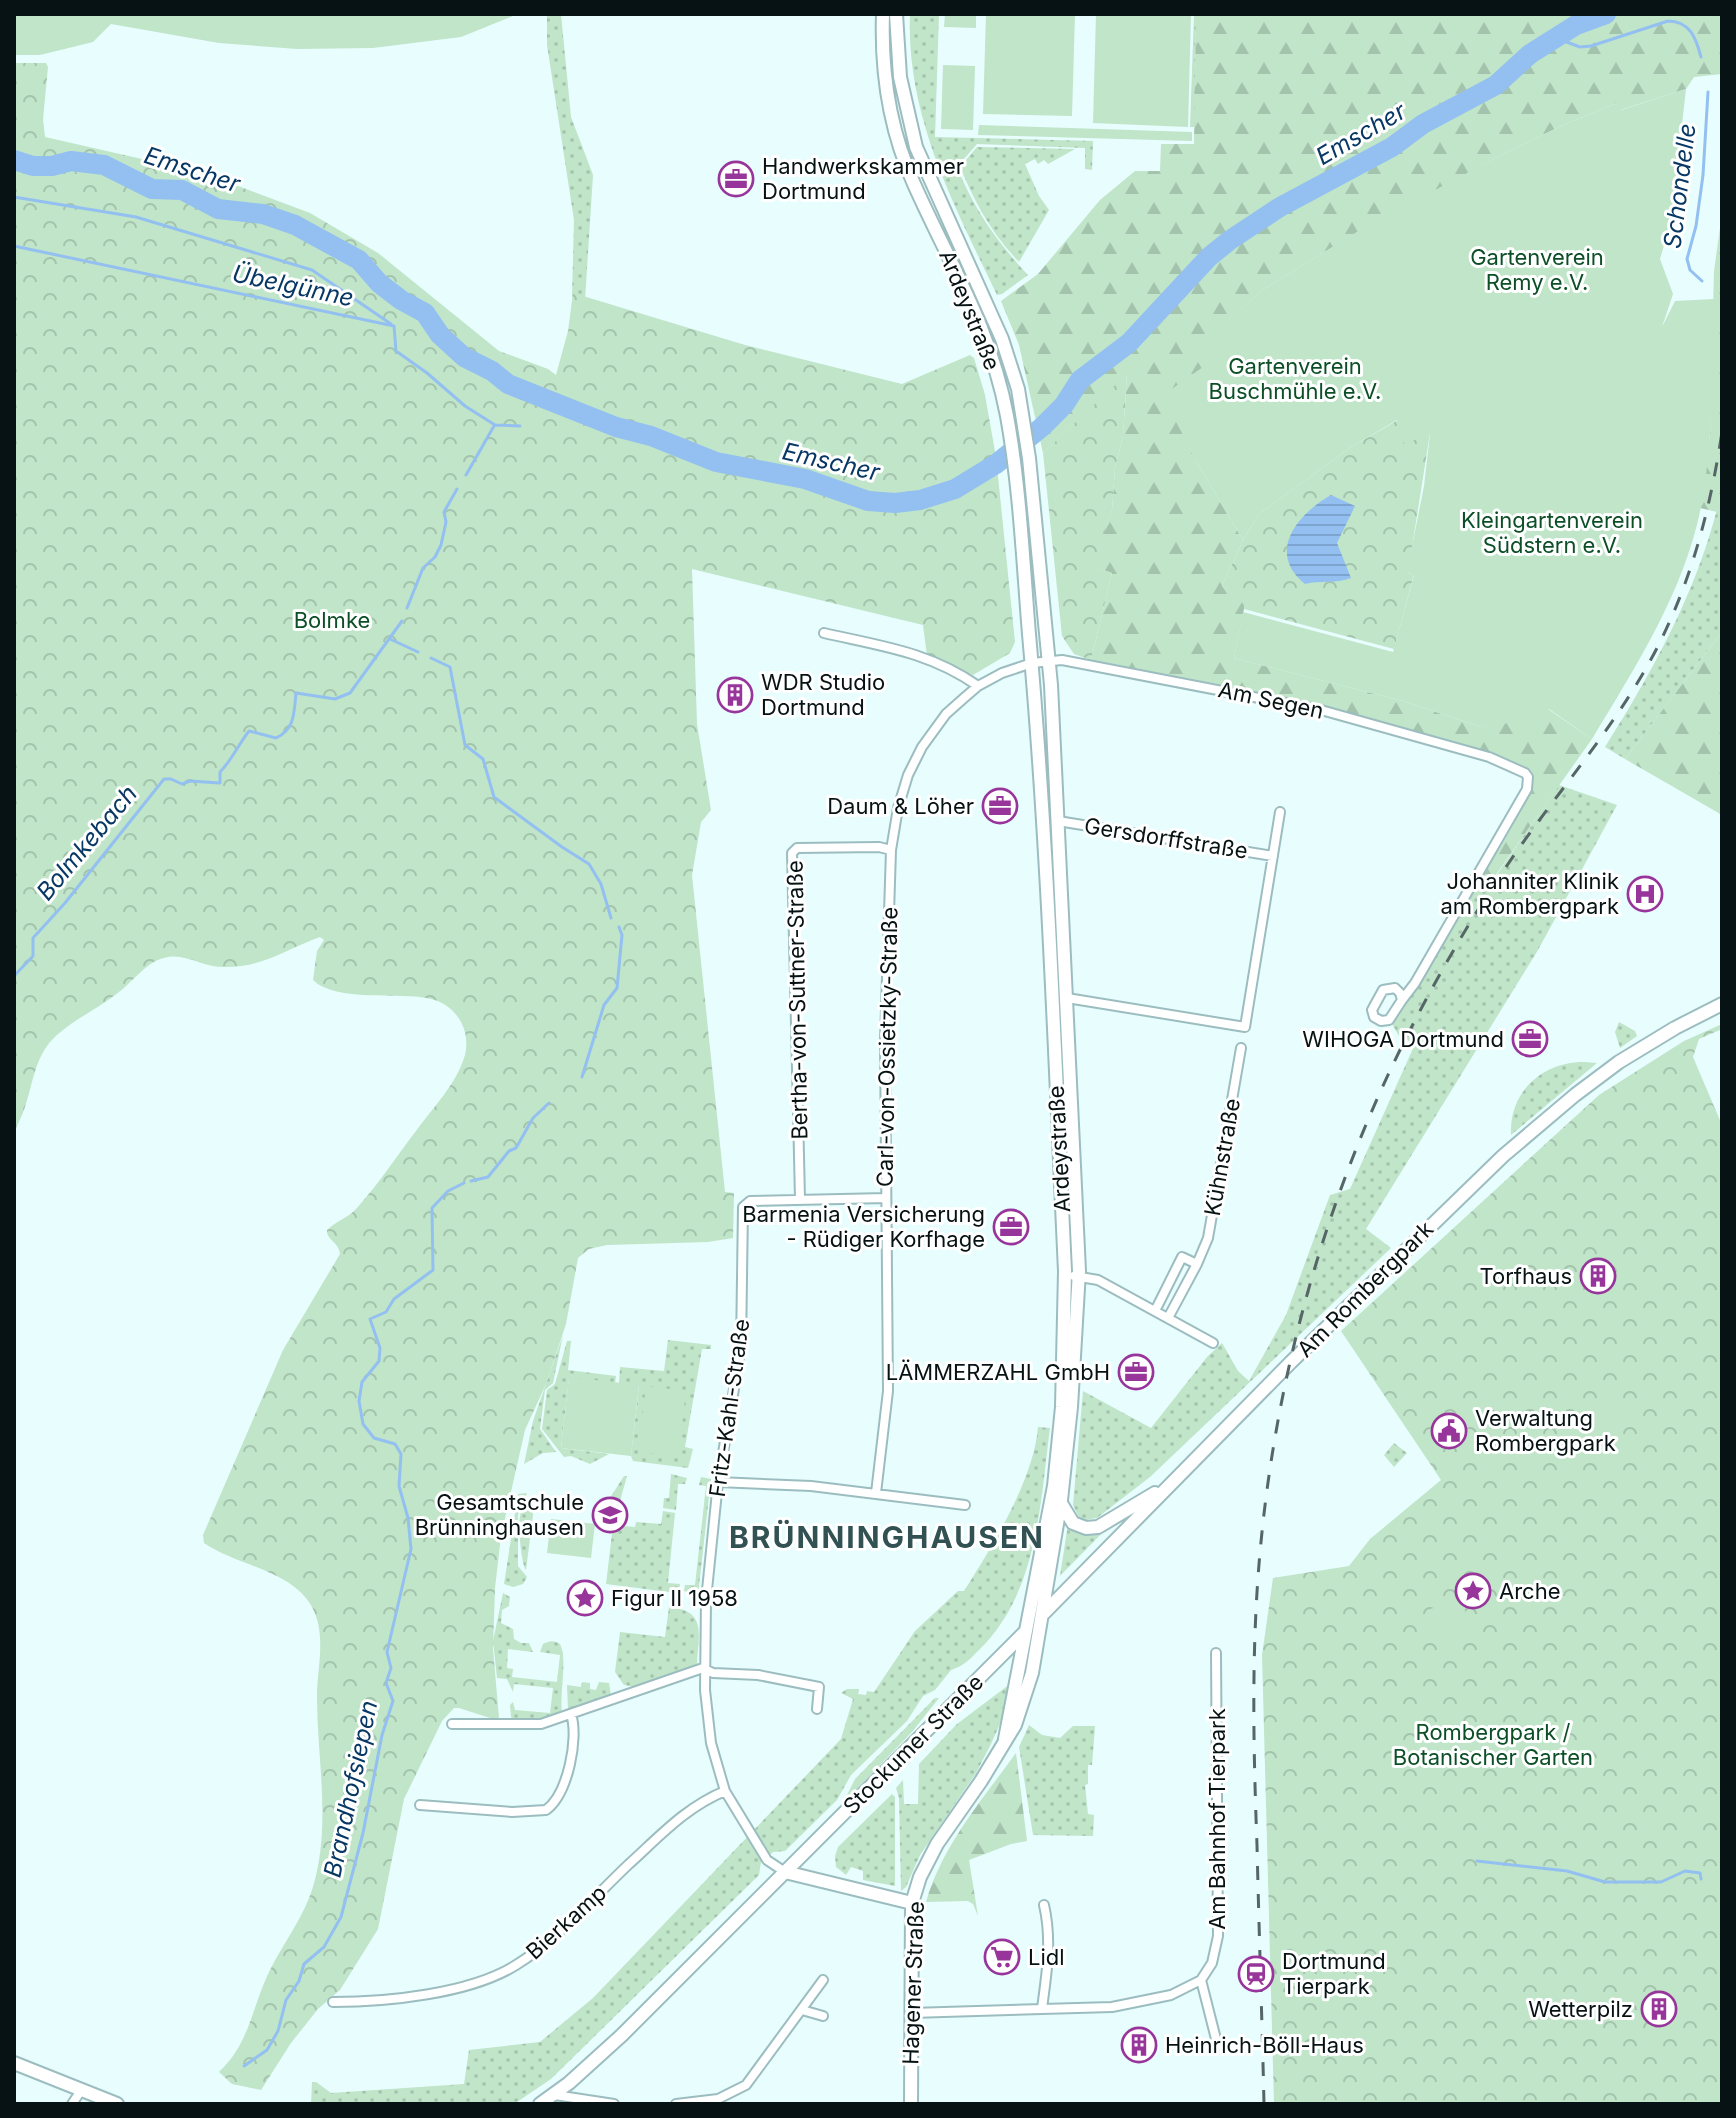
<svg xmlns="http://www.w3.org/2000/svg" width="1736" height="2118" font-family="Inter,sans-serif">
<defs>
<pattern id="grass-dots" width="8" height="8" patternUnits="userSpaceOnUse" patternTransform="scale(2)"><rect width="8" height="8" fill="#c0e5c9"/><path d="M2 2h.1M6 6h.1" fill="none" stroke="#a4c3ac" stroke-width="1.8" stroke-linecap="round"/></pattern>
<pattern id="forest-firs" width="22" height="20" patternUnits="userSpaceOnUse" patternTransform="scale(2)"><rect width="22" height="20" fill="#c0e5c9"/><path d="M5 1l3.5 6h-7zM16 11l3.5 6h-7z" fill="#a4c3ac"/></pattern>
<pattern id="park-crowns" width="20" height="18" patternUnits="userSpaceOnUse" patternTransform="scale(2)"><rect width="20" height="18" fill="#c0e5c9"/><path d="M2 6a3 3 0 1 1 6 0M12 15a3 3 0 1 1 6 0" fill="none" stroke="#a4c3ac"/></pattern>
<pattern id="water-rules" width="6" height="5" patternUnits="userSpaceOnUse" patternTransform="scale(2)"><rect width="6" height="5" fill="#93c0f1"/><path d="M0 2.5h6" fill="none" stroke="#7da4ce"/></pattern>
</defs>
<rect width="100%" height="100%" fill="#e8fdfe"/>
<path fill="url(#grass-dots)" d="M547 14H561L571 117 593 175 585 300 577 301 572 297 574 220 547 45Z
M910 14H939L935 137 1093 141 1092 170 1085 169V148L977 144 957 167C974 209 997 242 1028 275L1002 294 997 295C954 205 906 117 910 14Z
M1194 14H1196L1195 127H1190Z
M977 147 1075 149 1048 164 1044 160 1038 164 1035 159 1025 164 1039 196 1049 210 1019 262C992 234 975 203 960 167Z
M1722 488V632L1625 759 1605 747C1656 666 1702 582 1722 488Z
M1559 785 1617 805 1538 950 1366 1229 1391 1248 1150 1477 1097 1518 1085 1520 1079 1517 1073 1505 1083 1391 1151 1428 1207 1357 1222 1343 1238 1371 1249 1381 1286 1315 1330 1195 1350 1189 1415 1044 1399 1036 1392 1024 1459 899 1480 880 1491 883Z
M1619 1022 1635 1031 1637 1036 1620 1048 1615 1032Z
M1584 1062 1597 1063 1511 1135C1509 1092 1542 1062 1584 1062Z
M563 1335 553 1383 545 1390 540 1429 556 1452 543 1453 524 1464 533 1421Z
M668 1340 711 1345V1349H702L685 1447 693 1449 688 1468 633 1461 631 1456 639 1386 619 1383 620 1367 664 1371Z
M567 1341H571L568 1370 616 1376 615 1383 569 1378 561 1448 609 1454 590 1464 571 1456 564 1457 542 1429 547 1390 555 1384Z
M1038 1427 1050 1428C1040 1505 1038 1591 980 1649 970 1659 964 1666 951 1670L935 1690 923 1696 907 1721 851 1775 837 1800 785 1851 773 1852 761 1862 759 1875 551 2079 514 2104H311L312 2082H316L331 2093 464 2084 469 2050 540 2042 593 1998 841 1739 853 1699 841 1693 847 1689H859L858 1694 866 1695 867 1691 874 1692 915 1631 958 1591H964C992 1547 1034 1479 1038 1427Z
M1394 1443 1407 1453 1394 1467 1384 1455Z
M671 1474 687 1478 685 1484H678L676 1510 663 1508 664 1498H669Z
M624 1476H627L618 1508 598 1506 599 1503 608 1501Z
M701 1477 711 1479 698 1595 684 1591 685 1585H695L706 1486 699 1485Z
M527 1493 518 1515V1566L527 1577 523 1584 513 1587 504 1584 518 1494Z
M529 1498 534 1507 526 1570C521 1563 518 1526 520 1516 521 1509 525 1503 529 1498Z
M663 1511 675 1513 668 1583 680 1584 679 1591 677 1593 606 1584 613 1525 635 1527 636 1522 661 1524Z
M1068 1524H1111L1060 1576Z
M503 1593 510 1597 509 1606 502 1610 501 1623 513 1629 514 1639 521 1643H529L533 1652 508 1649 507 1668 513 1669 512 1677 557 1682 560 1655 540 1652 543 1644C550 1641 553 1640 560 1644 568 1660 559 1693 562 1713L539 1720 515 1721 511 1717 510 1705 513 1702 515 1710 550 1713 553 1688 514 1684 513 1692 507 1679 497 1678 493 1641Z
M669 1607C708 1611 698 1634 697 1665L635 1687 624 1685 615 1672 620 1632 665 1637Z
M582 1682 590 1683V1689L596 1690 599 1682 609 1683 611 1695 568 1710 567 1685 581 1687Z
M1010 1684 1000 1724 990 1746 976 1773 920 1855 906 1887 901 1891 899 1798 896 1788 903 1780 904 1804H918L919 1764 957 1724Z
M935 1698H939L912 1732 843 1803 855 1779Z
M1029 1725 1042 1735 1060 1738 1073 1726H1095L1092 1765H1088V1784L1085 1785 1088 1814 1094 1815 1093 1836 1033 1835 1019 1747Z
M892 1794 895 1797V1886L863 1880V1871L851 1867 846 1875 836 1867 835 1856 838 1847Z"/>
<path fill="url(#forest-firs)" d="M1196 14H1722V74L1694 77 1686 89 1620 110 1617 103 1561 126 1497 157 1326 251 1264 289 1192 351 1204 367 1195 459 1243 540 1222 586 1245 604 1234 658 1403 701 1481 727 1548 709 1592 739 1490 883 1480 880C1490 864 1536 792 1532 777 1526 755 1317 704 1285 698 1226 685 1165 676 1105 665L1091 660 1112 573 1091 566 1112 510 1115 468 1123 436 1127 375 1043 453 1019 345 1001 301 1038 274 1100 200 1135 171H1160L1161 144H1194Z
M1722 214V488L1717 512 1700 508 1710 434 1714 271Z
M1722 632V815L1625 759Z
M1016 1753 1027 1841 1011 1844 969 1860 978 1916 973 1904 968 1901 926 1902C942 1846 982 1800 1016 1753Z"/>
<path fill="url(#park-crowns)" d="M14 63H46L48 67 43 119 45 137 142 159 238 186 310 213 378 253 499 351 548 369 556 375 568 331 573 293 745 345 902 384 970 355 974 358 985 395 996 457 1015 642 1010 653 973 675 927 656 923 625 692 569 697 724 711 810 701 822 692 875 725 1192 734 1193 733 1238 708 1242 607 1245 589 1249 578 1258 566 1324 546 1384 525 1430 501 1536 495 1588 493 1649 499 1718H490L459 1708H454L442 1721 404 1799 378 1929 340 1990 318 2009 291 2043 261 2090 232 2084 219 2072C247 2046 251 2014 265 1981 278 1950 301 1923 312 1890 332 1828 317 1760 317 1697 317 1667 327 1635 312 1607 292 1570 235 1565 204 1543L203 1535 283 1350 340 1254C339 1242 326 1240 327 1230 336 1221 348 1218 356 1209 378 1185 396 1157 416 1131 433 1108 457 1083 465 1055 471 1029 456 1005 431 999 399 991 336 1003 313 980L317 951 324 940 320 937C284 950 262 968 222 967 203 967 187 954 168 957 146 961 136 979 119 992 97 1010 69 1021 50 1042 34 1061 32 1088 24 1110 21 1118 17 1125 14 1133Z
M1127 374 1123 436 1115 468 1112 510 1092 566 1112 573 1091 660 1074 654 1062 636 1043 453Z
M1398 420 1430 433 1408 573 1414 574 1394 649 1244 609V604L1222 586 1243 540 1259 514 1351 447Z
M1722 1024V1029L1699 1039 1693 1057 1722 1125V2104H1274L1262 1655 1273 1578 1349 1566 1370 1539 1441 1480 1341 1331 1599 1095 1684 1041Z"/>
<path fill="#c0e5c9" d="M14 14H518L461 37 373 48 297 49 219 43 111 24 93 42 40 55H14Z
M945 14H976V28L944 27Z
M986 14H1075L1072 116 983 114Z
M1096 14H1191L1188 127 1093 123Z
M943 65 975 66 973 130 941 129Z
M1686 89 1671 221 1660 259 1673 294 1662 327 1675 301 1714 299C1712 368 1714 439 1701 507 1684 592 1636 666 1592 739L1549 709 1537 719 1481 727 1403 701 1234 658 1243 612 1393 652 1414 575 1407 572 1424 486 1430 434 1404 444 1397 420 1351 447 1259 514 1243 540 1195 459 1163 395 1203 367 1191 351 1264 289 1360 230 1497 157 1561 126 1617 103 1621 110Z
M979 125 1192 132V141L978 135Z
M569 1377 639 1385 631 1456 561 1448Z
M646 1386 686 1391 678 1456 638 1452Z
M1634 1398 1642 1421 1576 1444 1568 1421Z
M551 1519 595 1524 591 1558 547 1553Z
M1462 1600 1471 1632 1439 1641 1430 1609Z"/>
<path fill="url(#water-rules)" d="M1331 495 1355 506 1337 543 1351 578C1335 584 1321 580 1305 584 1265 552 1299 513 1331 495Z"/>
<g fill="none" stroke-linecap="round" stroke-linejoin="round">
<path stroke="#93c0f1" stroke-width="3" d="M1556 38 1580 47 1591 46 1668 21C1690 21 1696 38 1701 57
M14 197 136 217 312 270 391 324
M14 246 394 326 396 351 427 373 465 406 495 425 520 426
M1702 281 1690 270 1687 259 1696 226 1703 175 1708 92
M466 475 494 426
M407 608 423 568 435 557 441 545 446 522 444 512 457 489
M390 639 418 652
M431 658 450 667 465 745 483 759 494 797 562 847 589 864 601 884 611 918
M14 976 33 956V938L65 903 164 779H171L182 784 190 781 220 783V772C232 760 238 745 249 731L276 738C295 729 294 713 296 693L335 699 350 693 402 621
M582 1077 604 1005 617 988 622 935 619 927
M471 1181 488 1177 509 1151 516 1148 533 1118 549 1103
M1477 1861 1567 1871 1605 1882H1661L1685 1871 1700 1873 1701 1879
M244 2066 267 2050 278 2031 286 2000 299 1981 304 1964 324 1947 341 1917 363 1833 382 1735 393 1701 386 1683 391 1668 387 1652 411 1549 408 1518 399 1486 401 1454 395 1444 374 1438 363 1424 359 1401 362 1382 379 1361 380 1348 370 1319 386 1312 394 1299 433 1270 432 1208 448 1191 464 1183"/>
<path stroke="#93c0f1" stroke-width="20" d="M14 160 33 166H52L71 161 104 165 152 189 182 190 218 209 263 214 295 225 359 260 379 283 401 300 425 313 440 335 464 357 492 371 508 384 616 427 651 436 716 462 805 479 868 501 895 503 920 500 955 489 996 464 1042 427 1064 405 1080 380 1129 343 1209 257 1230 240 1280 207 1392 147 1423 124 1496 85 1530 54 1576 25 1606 14"/>
<g stroke="#9cbdc0" stroke-width="12">
<path id="street" d="M824 633C881 646 930 652 978 686
M1058 821 1273 856
M1067 998 1245 1027 1280 812
M800 1199 792 853 797 848 879 847 891 850
M1074 1276 1098 1280 1213 1343
M1155 1311 1182 1257 1197 1264
M1168 1318 1197 1264 1208 1238 1241 1048
M718 1482 811 1486 965 1505
M876 1493 888 1391 885 1040 891 850 898 808 908 775 922 747 946 714 964 698 978 686 1002 673 1032 663 1062 660 1321 710 1489 757 1525 773 1528 777 1527 789 1415 983 1402 1000 1400 993 1395 988 1383 990 1372 1010 1374 1017 1381 1021 1389 1020 1402 1000
M452 1724H541L703 1668 713 1673 758 1675 819 1687 817 1709
M420 1805 512 1812 546 1810C568 1794 579 1738 571 1714
M785 1872 767 1860 725 1791 711 1743 705 1690 706 1600 718 1482 741 1348 743 1207 750 1201 886 1198
M1201 1980 1216 2039
M333 2002C386 2002 470 1994 516 1965 558 1939 593 1898 629 1864 660 1836 686 1807 725 1791
M1042 2008C1047 1972 1052 1940 1044 1905
M802 2010 823 2016
M911 2013 1112 2007 1171 1995 1201 1980 1212 1963 1218 1936 1216 1653
M555 2095 614 2104
M72 2104 82 2089
M676 2104 718 2099 746 2085 823 1980"/>
</g>
<g stroke="#9cbdc0" stroke-width="16">
<path id="secondary" d="M883 14C881 71 890 131 914 184 950 265 990 326 1007 416 1020 488 1023 561 1029 634 1048 846 1055 1059 1065 1271L1062 1407 1054 1486 1005 1739
M896 14 900 77 916 147 1002 339 1018 389 1029 458 1051 685 1079 1271 1071 1407 1061 1500 1032 1673 1015 1725 981 1781 937 1844 920 1877 912 1903 911 2104
M1062 1505 1073 1523 1086 1528 1098 1527 1155 1493
M1043 1614 1291 1362 1503 1156 1575 1095 1619 1062 1675 1028 1722 1004
M785 1872 912 1903
M14 2063 117 2104
M540 2104 569 2083 622 2035 1024 1633"/>
</g>
<use href="#street" stroke="#fff" stroke-width="8"/>
<use href="#secondary" stroke="#fff" stroke-width="12"/>
<path stroke="#566566" stroke-width="3" stroke-dasharray="14 14" stroke-linecap="butt" d="M1264 2104C1262 2018 1259 1931 1257 1845 1253 1740 1251 1636 1262 1532 1279 1367 1326 1201 1399 1052 1436 977 1478 905 1527 837 1574 772 1627 710 1662 638 1694 572 1711 504 1722 432"/>
</g>
<defs>
<g id="office-ring" transform="scale(1.8)"><circle r="9.5" fill="#fff" stroke="#98359b" stroke-width="1.5"/><path d="M-6-3h4V-5.5h4V-3h4V5H-6ZM-1-4.5V-3h2v-1.5ZM-6 0V1H6V0Z" fill="#98359b"/></g>
<g id="building-ring" transform="scale(1.8)"><circle r="9.5" fill="#fff" stroke="#98359b" stroke-width="1.5"/><path d="M-4-6H4V6H1V3H-1V6H-4ZM-2.5-4.3h1.7v1.8h-1.7ZM.8-4.3h1.7v1.8H.8ZM-2.5-1h1.7V.8h-1.7ZM.8-1h1.7V.8H.8Z" fill="#98359b"/></g>
<g id="hospital-ring" transform="scale(1.8)"><circle r="9.5" fill="#fff" stroke="#98359b" stroke-width="1.5"/><path d="M-5-5h3v3.5h4V-5h3V5h-3V1.5h-4V5h-3Z" fill="#98359b"/></g>
<g id="civic-ring" transform="scale(1.8)"><circle r="9.5" fill="#fff" stroke="#98359b" stroke-width="1.5"/><path d="M-.6-6.5H3V-4.5H.6V-3L4-1V1h2V6H-6V1h2V-1L-.6-3ZM-1.2 2.5V6h2.4V2.5Z" fill="#98359b"/></g>
<g id="school-ring" transform="scale(1.8)"><circle r="9.5" fill="#fff" stroke="#98359b" stroke-width="1.5"/><path d="M0-5L7-2L0 1L-7-2ZM-4 1L0 2.5L4 1V4Q0 6-4 4Z" fill="#98359b"/></g>
<g id="sight-ring" transform="scale(1.8)"><circle r="9.5" fill="#fff" stroke="#98359b" stroke-width="1.5"/><path d="M0-6L1.8-2.2L6-1.7L2.9 1.2L3.7 5.4L0 3.3L-3.7 5.4L-2.9 1.2L-6-1.7L-1.8-2.2Z" fill="#98359b"/></g>
<g id="supermarket-ring" transform="scale(1.8)"><circle r="9.5" fill="#fff" stroke="#98359b" stroke-width="1.5"/><path d="M-6-5.5h2.5l.6 2H6L4.5 2H-2.5L-4.4-4H-6ZM-1.5 3.2a1.3 1.3 0 1 0 .1 0ZM3 3.2a1.3 1.3 0 1 0 .1 0Z" fill="#98359b"/></g>
<g id="station-ring" transform="scale(1.8)"><circle r="9.5" fill="#fff" stroke="#98359b" stroke-width="1.5"/><path d="M-3-6H3Q5-6 5-4V2Q5 4 3 4L4.5 6H3L1.5 4h-3L-3 6H-4.5L-3 4Q-5 4-5 2V-4Q-5-6-3-6ZM-3.5-4v3h7v-3ZM-3.5 1v1.5H-2V1ZM2 1v1.5H3.5V1Z" fill="#98359b"/></g>
</defs>
<g fill-rule="evenodd">
<use href="#office-ring" x="736" y="179"/>
<use href="#building-ring" x="735" y="695"/>
<use href="#office-ring" x="1000" y="806"/>
<use href="#hospital-ring" x="1645" y="894"/>
<use href="#office-ring" x="1530" y="1039"/>
<use href="#office-ring" x="1011" y="1227"/>
<use href="#building-ring" x="1598" y="1276"/>
<use href="#office-ring" x="1136" y="1372"/>
<use href="#civic-ring" x="1449" y="1431"/>
<use href="#school-ring" x="610" y="1515"/>
<use href="#sight-ring" x="1473" y="1591"/>
<use href="#sight-ring" x="585" y="1598"/>
<use href="#supermarket-ring" x="1002" y="1957"/>
<use href="#station-ring" x="1256" y="1974"/>
<use href="#building-ring" x="1659" y="2009"/>
<use href="#building-ring" x="1139" y="2045"/>
</g>
<g text-anchor="middle" stroke-width="6" stroke-linejoin="round" paint-order="stroke">
<g font-size="22" fill="#061213" stroke="#fff" text-anchor="start">
<text x="762" y="174">Handwerkskammer<tspan x="762" dy="25">Dortmund</tspan></text>
<text x="761" y="690">WDR Studio<tspan x="761" dy="25">Dortmund</tspan></text>
<text x="974" y="814" text-anchor="end">Daum &amp; Löher</text>
<text x="1619" y="889" text-anchor="end">Johanniter Klinik<tspan x="1619" dy="25">am Rombergpark</tspan></text>
<text x="1504" y="1047" text-anchor="end">WIHOGA Dortmund</text>
<text x="985" y="1222" text-anchor="end">Barmenia Versicherung<tspan x="985" dy="25">- Rüdiger Korfhage</tspan></text>
<text x="1572" y="1284" text-anchor="end">Torfhaus</text>
<text x="1110" y="1380" text-anchor="end">LÄMMERZAHL GmbH</text>
<text x="1475" y="1426">Verwaltung<tspan x="1475" dy="25">Rombergpark</tspan></text>
<text x="584" y="1510" text-anchor="end">Gesamtschule<tspan x="584" dy="25">Brünninghausen</tspan></text>
<text x="1499" y="1599">Arche</text>
<text x="611" y="1606">Figur II 1958</text>
<text x="1028" y="1965">Lidl</text>
<text x="1282" y="1969">Dortmund<tspan x="1282" dy="25">Tierpark</tspan></text>
<text x="1633" y="2017" text-anchor="end">Wetterpilz</text>
<text x="1165" y="2053">Heinrich-Böll-Haus</text>
</g>
<g font-size="22" fill="#0c4f27" stroke="#fff">
<text x="1537" y="265">Gartenverein<tspan x="1537" dy="25">Remy e.V.</tspan></text>
<text x="1295" y="374">Gartenverein<tspan x="1295" dy="25">Buschmühle e.V.</tspan></text>
<text x="1552" y="528">Kleingartenverein<tspan x="1552" dy="25">Südstern e.V.</tspan></text>
<text x="332" y="628">Bolmke</text>
<text x="1493" y="1740">Rombergpark /<tspan x="1493" dy="25">Botanischer Garten</tspan></text>
</g>
<g font-size="22" fill="#061213" stroke="#fff">
<text transform="translate(970 310) rotate(68)" y="8">Ardeystraße</text>
<text transform="translate(1271 700) rotate(12)" y="8">Am Segen</text>
<text transform="translate(1166 838) rotate(9)" y="8">Gersdorffstraße</text>
<text transform="translate(797 1000) rotate(-91)" y="8">Bertha-von-Suttner-Straße</text>
<text transform="translate(887 1047) rotate(-89)" y="8">Carl-von-Ossietzky-Straße</text>
<text transform="translate(1059 1149) rotate(-93)" y="8">Ardeystraße</text>
<text transform="translate(1222 1157) rotate(-80)" y="8">Kühnstraße</text>
<text transform="translate(1365 1289) rotate(-45)" y="8">Am Rombergpark</text>
<text transform="translate(729 1408) rotate(-82)" y="8">Fritz-Kahl-Straße</text>
<text transform="translate(913 1744) rotate(-45)" y="8">Stockumer Straße</text>
<text transform="translate(1217 1819) rotate(-90)" y="8">Am Bahnhof Tierpark</text>
<text transform="translate(566 1922) rotate(-42)" y="8">Bierkamp</text>
<text transform="translate(913 1983) rotate(-88)" y="8">Hagener Straße</text>
</g>
<g font-size="24" font-style="italic" fill="#073764" stroke="#fff">
<text transform="translate(1361 134) rotate(-30)" y="8">Emscher</text>
<text transform="translate(192 170) rotate(18)" y="8">Emscher</text>
<text transform="translate(1680 186) rotate(-83)" y="8">Schondelle</text>
<text transform="translate(293 286) rotate(12)" y="8">Übelgünne</text>
<text transform="translate(831 462) rotate(13)" y="8">Emscher</text>
<text transform="translate(87 843) rotate(-50)" y="8">Bolmkebach</text>
<text transform="translate(351 1789) rotate(-78)" y="8">Brandhofsiepen</text>
</g>
<g font-size="30" font-weight="bold" letter-spacing="2" fill="#325153" stroke="#fff">
<text x="887" y="1548">BRÜNNINGHAUSEN</text>
</g>
</g>
<rect width="1736" height="2118" fill="none" stroke="#061213" stroke-width="32"/>
</svg>
